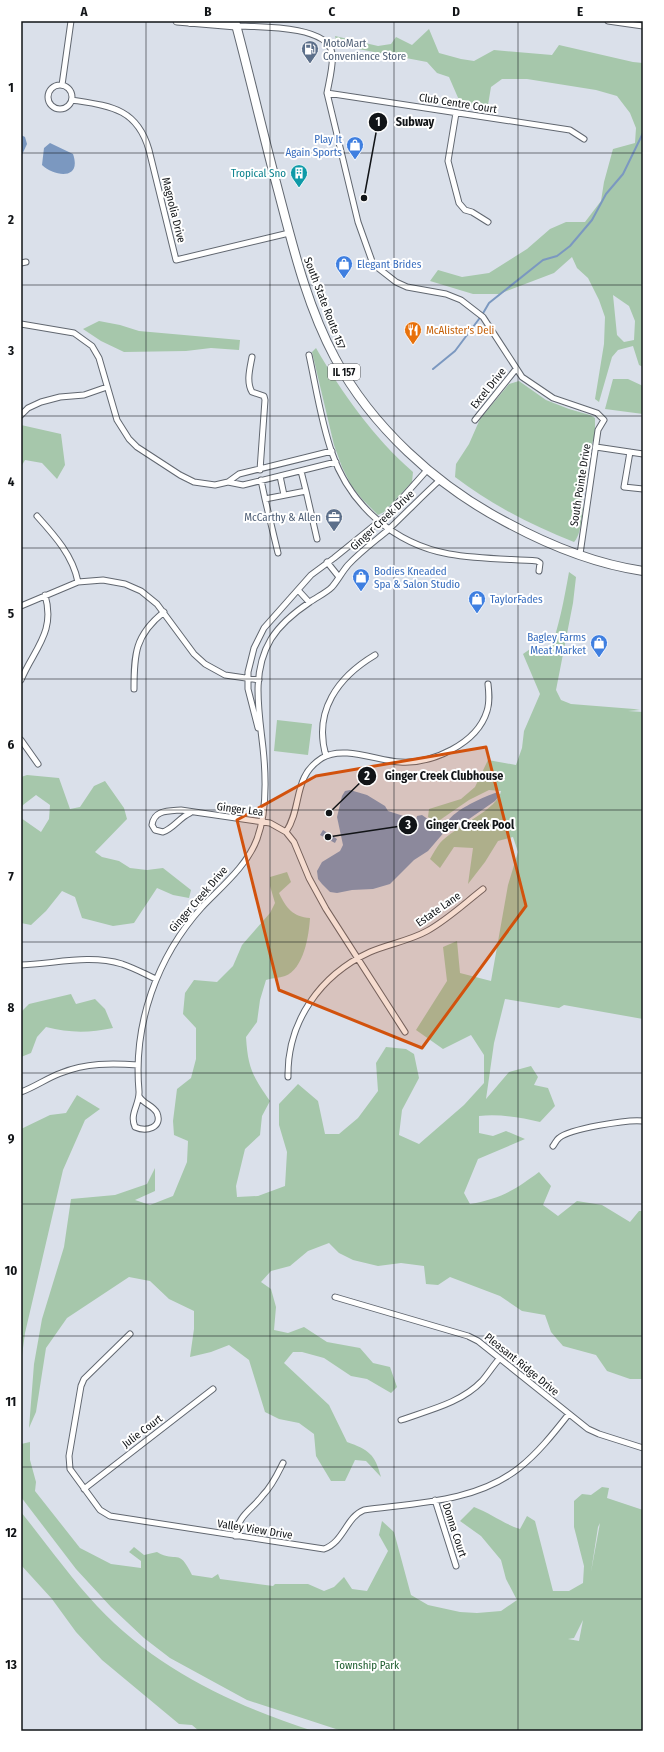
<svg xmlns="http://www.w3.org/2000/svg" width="664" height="1752" font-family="'Fira Sans Condensed',sans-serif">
<rect width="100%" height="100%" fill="#dae0ea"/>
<path fill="#a6c7ab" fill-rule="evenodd" d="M429 29 439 53 461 59 474 61 494 50 552 55 559 45 633 62 643 63V367L639 365 633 346 618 350 612 357 599 402 595 399 604 344 605 317 599 300 588 278 577 268 572 257 554 273 499 294H473L430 281 438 270 462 277 489 273 527 249 550 229 566 222H585L601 201 604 182 613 149 635 143 636 128 630 113 617 96 596 90 527 79H502L491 87 488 105 475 106 459 100 449 77 437 73 427 62 337 45 335 36 378 46 391 44 396 37 412 45ZM613 295 629 306 635 321 634 340 624 342 617 335Z
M99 321 120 325 139 331 240 340 239 350 211 348 186 351 124 352 101 341 83 329Z
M316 348C342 393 373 437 413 472L412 482 384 512 378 515 362 499 351 485 342 467 334 445 312 352Z
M613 379H628L643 386V414L605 409Z
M519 381 546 400 569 409 590 415 595 418V435L590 449 582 500C584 509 581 536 574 542 531 525 492 505 455 477L456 464 469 444 480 419 509 384Z
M21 425 61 434 65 465 57 479 42 463 25 460 21 467Z
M569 572 576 577 573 603 556 690 561 700 571 704 634 709 640 710 628 711 643 712V1019L564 1005 559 1008 505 999 494 1043 486 1099 509 1072 531 1066 538 1077 534 1085 548 1088 555 1106 540 1122C520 1117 499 1114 479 1116V1133L493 1136 506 1131 525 1139 478 1159 464 1193 470 1204C500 1199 515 1190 539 1172L551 1186 543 1205 558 1216 577 1201 602 1205 630 1222 639 1211H643V1379H630L607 1371 596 1355 563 1346 551 1332 545 1315 522 1311 500 1296 450 1277 438 1285 426 1284 424 1266 401 1263 378 1266 353 1260 339 1253 329 1243 308 1251 290 1266 271 1271 261 1282 271 1289 276 1307 274 1330 288 1333 304 1327 327 1342 360 1348 373 1363 390 1367 397 1387 391 1393 367 1379 351 1376 324 1358 302 1352H293L284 1363 329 1405 347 1442C369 1450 375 1454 381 1477L366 1461 355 1460 345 1481H331L316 1456 314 1434 299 1423 279 1419 265 1412 249 1360 229 1345 211 1352 190 1357 194 1329V1311L169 1299 150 1281 129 1277 67 1318 46 1348 36 1412 29 1428 34 1364 42 1319 64 1247 71 1199 115 1195 147 1184 155 1168V1191L135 1200 150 1205 173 1196 187 1162 188 1141 174 1135 173 1121 177 1089 191 1078 196 1059V1028L183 1014 185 993 194 980 217 982 233 966 242 945 270 913 275 903 270 886V877L287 872 291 882 279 893C286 908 293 917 310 918 309 935 304 969 285 976 279 978 272 978 266 980L260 1000 257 1022 246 1037C248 1068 252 1075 270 1101L262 1116 260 1135 245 1149 236 1186 237 1197 258 1196 285 1186 287 1152 279 1125V1104L298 1084 318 1101 325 1134H339L358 1118 378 1091 376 1063 386 1047 406 1049 414 1054 419 1078 402 1110 399 1135 419 1144 464 1105 484 1083V1055L471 1035 443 1049 416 1030 447 981 443 947 457 941 460 973 491 981 508 885 518 852 513 837 498 841 485 862 468 884 473 848 454 847 440 868 430 859C433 854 436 848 440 843 454 827 499 809 501 791L489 790 469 800 437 822 428 817 429 809 461 799 475 787 488 760 516 765 522 748 524 731 540 694 523 654 533 647 549 654C559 627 564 600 569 572Z
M277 720 312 724 308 755 274 751Z
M27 775 59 778 70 809 80 807 94 786 105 781 124 808 127 819 95 852 102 857 119 861 130 868 147 870 163 868 191 890 189 898 173 895 157 888 134 923 113 926 82 918 75 897 62 891 46 911 31 925 21 923V818L41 832 49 819 50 805 36 795 23 805 21 809V777Z
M71 994 76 1004 95 999 105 1009 113 1028C89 1033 69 1033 46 1027L37 1037 31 1053 21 1057V1012L29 1004Z
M77 1095 100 1109 85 1120 63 1170 25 1333 21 1363V1129L50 1115 66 1113Z
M30 1442V1460L36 1482 35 1491 80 1548 111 1564 141 1568V1561L129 1552 134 1547 144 1555 157 1552C177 1564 178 1546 192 1575L212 1578 218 1574 220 1579 273 1586 275 1584H308L324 1591 334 1587 344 1577 352 1589 367 1591 388 1551 379 1535 382 1521 394 1532 411 1595 428 1605 460 1612 477 1613 501 1611 517 1600 506 1579 501 1560 481 1536 460 1521 474 1507C490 1513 504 1524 520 1529L527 1516 535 1521 553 1591H569L583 1583 584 1566 574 1527V1501L582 1494 591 1495 602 1487 609 1488 607 1498 643 1510V1731H342L247 1700 170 1658 144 1638 111 1607 76 1569 21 1497V1444ZM600 1523 591 1572 598 1527ZM583 1620 579 1641 568 1639 574 1638Z
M21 1512C46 1543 70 1577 97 1606 156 1669 233 1705 313 1731H199L192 1725 179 1724 102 1660 76 1632 52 1599 21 1565Z"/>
<path fill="#7b98c0" d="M21 135 25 137 27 144 21 157Z
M50 143 73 154C82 180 55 177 42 165L44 148Z
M350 790 367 795 385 806 388 811 416 820 417 816 422 815 432 822 433 825C447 827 447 819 456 813 464 806 488 795 498 792L500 795 495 801 469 819 446 830 428 851 414 860 390 884 373 889 352 890 337 893 330 892 322 884 318 879 317 871 322 862 340 851 343 845 337 817 342 796 345 791Z
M323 830 337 839 335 843 320 835Z"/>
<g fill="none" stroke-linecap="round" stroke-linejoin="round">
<path stroke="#7b98c0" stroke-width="2" d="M433 369 455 351 482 315 489 303 543 260 557 256 570 246 592 220 606 194 623 174 643 133"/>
<g stroke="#616770" stroke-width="7">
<path id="street" d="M608 21 643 26
M236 26C258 27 328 25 332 53 334 63 329 82 327 93L570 130 584 139
M48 97a12 12 0 1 1 24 0a12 12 0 1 1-24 0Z
M62 85 71 21
M327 93 358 222 373 264 396 282 407 287 446 294 461 300 483 317 522 377 553 398 597 413 604 420 598 430 580 554
M72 100C110 106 137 108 149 150L176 260 289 233
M456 113 448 161 459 203 465 210 472 212 488 222
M21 263 26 262
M21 324 74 333 92 346 99 358 117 420 129 439 137 447 180 475 194 482 215 485 228 482 243 485 336 462
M309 355C316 387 321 422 332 453 350 505 394 544 449 554 477 559 508 559 537 561L540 563 539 571
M252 357C250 368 246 382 252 392L264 396 265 400 260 470
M21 415 28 408 41 402 60 397 84 395 107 387
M475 420 516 369
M596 447 643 454
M630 452 624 487 643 489
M280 476 284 495
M261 480 265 499 306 491 301 471
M228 482 239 474 332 451
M306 491 317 539
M265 499 278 553
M37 516C55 536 73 556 78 582
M327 562 339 577
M298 590 309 602
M21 606 78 582 103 580 125 584 141 591 157 604 194 654 205 664 225 675 259 680
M21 680C34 649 56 632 45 595
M134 689C134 654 135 635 164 612
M258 728 248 689V672L254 648 264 628 311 575 334 558 386 516 428 469
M21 740 38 764
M326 756C313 711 338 677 375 655
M190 813C179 818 174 828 163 832L155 830 152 825C154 810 168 811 181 810L270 823 286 832 294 842 309 878 326 909 405 1032
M286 832C303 806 292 777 322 758 343 745 378 761 400 762 432 764 477 744 487 711 490 702 489 693 488 684
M21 965C54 964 89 954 122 964 134 968 145 974 156 979
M288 1077C287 1022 320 975 370 952 388 944 409 941 427 931 447 920 465 903 483 889
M21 1092C35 1087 47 1078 61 1073 86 1063 111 1063 138 1065
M139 1096C143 1104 153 1105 157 1113 163 1128 146 1132 135 1127 129 1114 140 1104 139 1091 133 1024 157 957 202 907 221 887 247 866 257 839 267 812 266 776 263 748 259 711 251 672 271 639 281 623 295 612 310 602 317 597 326 593 332 587 338 580 342 572 348 565 360 552 375 541 388 530 406 513 423 495 441 479
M553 1146C555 1144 556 1140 559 1138 569 1129 628 1119 643 1121
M335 1297 468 1336 478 1341 588 1429 599 1434 643 1448
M130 1334 84 1379 81 1386 69 1456 70 1469 100 1510 110 1516 324 1549C344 1542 346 1517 364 1510 416 1503 476 1502 519 1468 538 1453 553 1434 568 1415
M401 1420C429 1410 461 1403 482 1381 488 1374 493 1366 499 1359
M84 1489 213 1389
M435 1500 456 1566
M235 1536C239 1514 251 1511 263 1495 272 1486 277 1475 283 1463"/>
</g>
<g stroke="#616770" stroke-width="9">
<path id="secondary" d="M177 21 236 26"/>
</g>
<g stroke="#616770" stroke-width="10">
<path id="primary" d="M235 21C250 77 263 134 278 190 293 247 307 306 335 358 372 427 436 485 504 521 546 544 595 564 643 571
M191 22 197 21"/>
</g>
<use href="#street" stroke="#fff" stroke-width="5"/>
<use href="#secondary" stroke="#fff" stroke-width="7"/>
<use href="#primary" stroke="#fff" stroke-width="8"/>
</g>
<path fill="#d2520d" fill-opacity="0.2" stroke="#d2520d" stroke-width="3" stroke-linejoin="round" d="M486 747 526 906 422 1048 279 990 237 820 316 776Z"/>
<path fill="none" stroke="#111417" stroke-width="1" stroke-opacity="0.55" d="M146 21V1731M270 21V1731M394 21V1731M518 21V1731M21 153H643M21 285H643M21 416H643M21 548H643M21 679H643M21 810H643M21 942H643M21 1073H643M21 1204H643M21 1336H643M21 1467H643M21 1599H643"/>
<defs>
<g id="fuel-pin" transform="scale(0.9)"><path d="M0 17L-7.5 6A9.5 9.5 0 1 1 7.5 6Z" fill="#5c6f8a" stroke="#fff"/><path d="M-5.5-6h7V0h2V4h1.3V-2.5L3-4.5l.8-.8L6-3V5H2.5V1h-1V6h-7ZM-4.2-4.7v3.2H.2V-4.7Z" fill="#fff"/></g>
<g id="shop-pin" transform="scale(0.9)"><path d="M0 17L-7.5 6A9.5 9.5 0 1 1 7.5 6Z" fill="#3f7fe0" stroke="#fff"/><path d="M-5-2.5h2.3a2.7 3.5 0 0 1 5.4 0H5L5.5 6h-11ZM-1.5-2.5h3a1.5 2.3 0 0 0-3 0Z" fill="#fff"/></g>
<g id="building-pin" transform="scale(0.9)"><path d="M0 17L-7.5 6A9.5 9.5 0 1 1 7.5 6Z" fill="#0f9aa8" stroke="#fff"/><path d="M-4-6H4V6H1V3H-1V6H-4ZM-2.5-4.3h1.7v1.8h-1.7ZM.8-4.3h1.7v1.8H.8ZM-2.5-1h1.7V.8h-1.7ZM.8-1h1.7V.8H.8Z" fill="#fff"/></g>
<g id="restaurant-pin" transform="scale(0.9)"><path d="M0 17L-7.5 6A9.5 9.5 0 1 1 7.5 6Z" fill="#e8710a" stroke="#fff"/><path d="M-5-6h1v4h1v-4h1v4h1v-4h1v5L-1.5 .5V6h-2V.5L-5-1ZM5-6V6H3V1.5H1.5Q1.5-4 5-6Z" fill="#fff"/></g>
<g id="office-pin" transform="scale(0.9)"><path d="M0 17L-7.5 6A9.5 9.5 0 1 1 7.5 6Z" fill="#5c6f8a" stroke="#fff"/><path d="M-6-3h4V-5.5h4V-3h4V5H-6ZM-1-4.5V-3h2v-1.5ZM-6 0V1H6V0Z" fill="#fff"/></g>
</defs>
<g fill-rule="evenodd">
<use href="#fuel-pin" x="310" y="49"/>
<use href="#shop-pin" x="355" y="145"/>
<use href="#building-pin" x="299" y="173"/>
<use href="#shop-pin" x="344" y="264"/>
<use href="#restaurant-pin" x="413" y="330"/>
<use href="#office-pin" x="334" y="517"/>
<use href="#shop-pin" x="361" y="577"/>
<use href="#shop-pin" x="477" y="599"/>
<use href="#shop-pin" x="599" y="643"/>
</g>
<g text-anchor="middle" stroke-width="4" stroke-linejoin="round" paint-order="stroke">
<rect fill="#fff" stroke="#585a5d" stroke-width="1" x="328" y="364" width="32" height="16" rx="3"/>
<g font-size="10" font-weight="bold" fill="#111417">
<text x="344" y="376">IL 157</text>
</g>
<g font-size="11" fill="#4e5e75" stroke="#fff" text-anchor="start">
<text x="323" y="47">MotoMart<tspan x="323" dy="13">Convenience Store</tspan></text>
<text x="321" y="521" text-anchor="end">McCarthy &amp; Allen</text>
</g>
<g font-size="11" fill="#111417" stroke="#fff">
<text transform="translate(458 103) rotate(9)" y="4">Club Centre Court</text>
<text transform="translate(174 210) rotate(76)" y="4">Magnolia Drive</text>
<text transform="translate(325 303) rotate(69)" y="4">South State Route 157</text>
<text transform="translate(488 388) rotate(-51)" y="4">Excel Drive</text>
<text transform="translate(580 485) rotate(-81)" y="4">South Pointe Drive</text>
<text transform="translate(382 520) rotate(-43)" y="4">Ginger Creek Drive</text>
<text transform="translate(240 809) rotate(7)" y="4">Ginger Lea</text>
<text transform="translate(198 899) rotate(-49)" y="4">Ginger Creek Drive</text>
<text transform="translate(438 909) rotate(-35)" y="4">Estate Lane</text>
<text transform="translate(522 1364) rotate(39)" y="4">Pleasant Ridge Drive</text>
<text transform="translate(142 1431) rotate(-37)" y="4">Julie Court</text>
<text transform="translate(255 1529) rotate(9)" y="4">Valley View Drive</text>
<text transform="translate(455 1530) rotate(72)" y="4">Donna Court</text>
</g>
<g font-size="11" fill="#366cbe" stroke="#fff" text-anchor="start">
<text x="342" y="143" text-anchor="end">Play It<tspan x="342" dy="13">Again Sports</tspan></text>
<text x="357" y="268">Elegant Brides</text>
<text x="374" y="575">Bodies Kneaded<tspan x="374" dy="13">Spa &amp; Salon Studio</tspan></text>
<text x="490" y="603">TaylorFades</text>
<text x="586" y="641" text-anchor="end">Bagley Farms<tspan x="586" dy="13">Meat Market</tspan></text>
</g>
<g font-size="11" fill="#0d838f" stroke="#fff" text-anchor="end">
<text x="286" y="177">Tropical Sno</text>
</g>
<g font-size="11" fill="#c56008" stroke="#fff" text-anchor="start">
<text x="426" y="334">McAlister's Deli</text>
</g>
<g font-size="11" fill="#1d5c2e" stroke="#fff">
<text x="367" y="1669">Township Park</text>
</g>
</g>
<path fill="none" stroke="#111417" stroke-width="1.5" d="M364 198L378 122M329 813L367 776M328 837L408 825"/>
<g fill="#111417" stroke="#fff" stroke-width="1.5">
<circle cx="364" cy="198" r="4"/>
<circle cx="329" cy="813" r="4"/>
<circle cx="328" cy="837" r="4"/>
<circle cx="378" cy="122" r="10"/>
<circle cx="367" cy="776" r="10"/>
<circle cx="408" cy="825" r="10"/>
</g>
<g font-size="12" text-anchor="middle" font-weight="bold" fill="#fff">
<text x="378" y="126">1</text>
<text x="367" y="780">2</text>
<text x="408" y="829">3</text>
</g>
<g font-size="12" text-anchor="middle" font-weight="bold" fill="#111417" stroke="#fff" stroke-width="4" stroke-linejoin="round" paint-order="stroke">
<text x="415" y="126">Subway</text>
<text x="444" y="780">Ginger Creek Clubhouse</text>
<text x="470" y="829">Ginger Creek Pool</text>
</g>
<rect width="664" height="1752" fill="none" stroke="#ffffff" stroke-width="44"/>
<rect x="22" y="22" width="620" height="1708" fill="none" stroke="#111417" stroke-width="1.5"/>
<g font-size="13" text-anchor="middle" font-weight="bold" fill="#111417">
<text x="84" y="16">A</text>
<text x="208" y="16">B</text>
<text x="332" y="16">C</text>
<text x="456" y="16">D</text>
<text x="580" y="16">E</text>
<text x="11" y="92">1</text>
<text x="11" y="224">2</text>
<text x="11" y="355">3</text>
<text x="11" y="486">4</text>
<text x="11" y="618">5</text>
<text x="11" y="749">6</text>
<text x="11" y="881">7</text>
<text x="11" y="1012">8</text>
<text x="11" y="1143">9</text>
<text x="11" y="1275">10</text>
<text x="11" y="1406">11</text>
<text x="11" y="1537">12</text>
<text x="11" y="1669">13</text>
</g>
</svg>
